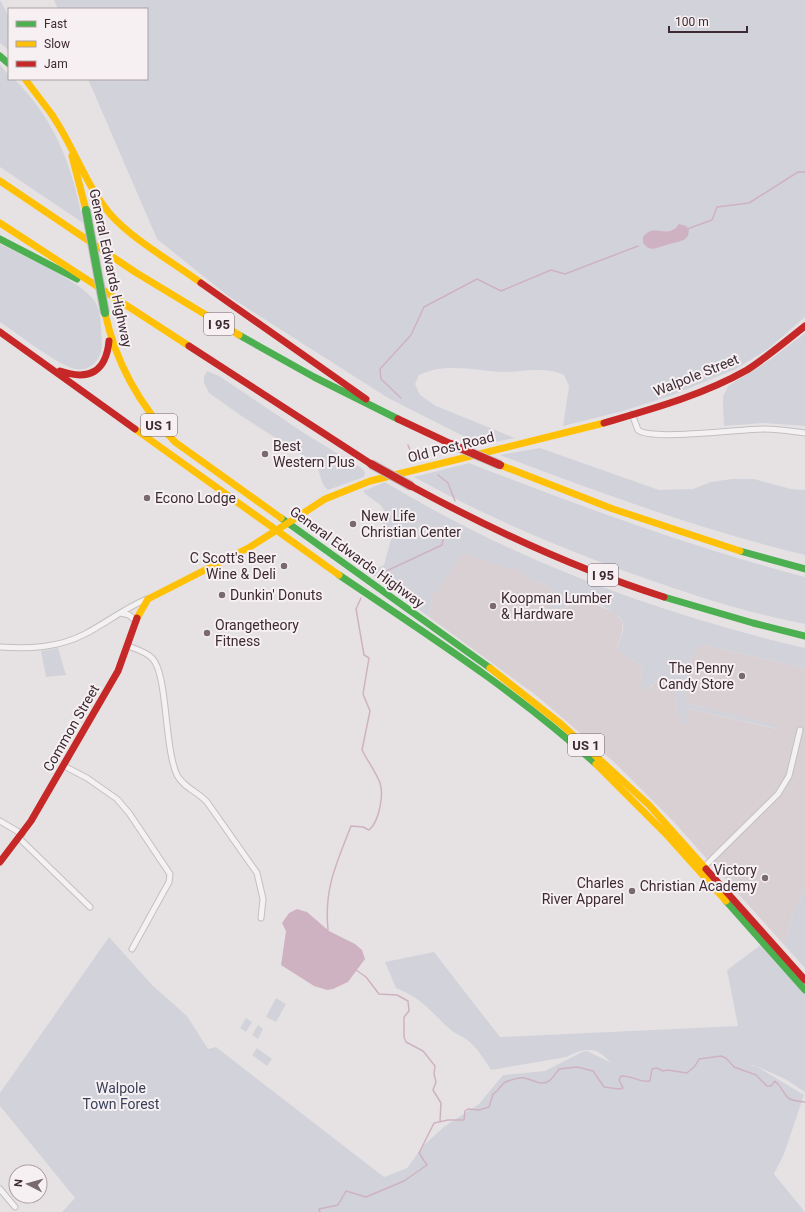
<svg xmlns="http://www.w3.org/2000/svg" width="805" height="1212" font-family="Roboto,sans-serif">
<rect width="100%" height="100%" fill="#e6e2e4"/>
<path fill="#d9d0d4" d="M463 553 511 569 515 567 519 569 530 579 551 587 552 612 567 607 575 600 582 599 616 613 623 623 621 637 617 647 620 652 642 666 641 684 651 687 656 681 675 679 677 713 686 724V715L690 709 777 729 779 727 691 704 686 700 685 689 688 670 693 652 697 647 704 645 805 668V890L793 912 785 946 673 821 615 763 537 696 429 617 432 596Z"/>
<path fill="#d2d3da" fill-rule="evenodd" d="M0 0 9 17V50L0 43Z
M54 0H805V317L768 349 736 369 670 396 623 411 563 426 569 386 564 375C544 366 525 372 504 372 475 371 446 362 419 375L415 384 420 395 436 406 515 438 481 445 388 398 228 296 157 239 88 79H147V9H58ZM677 226 674 243 651 249V231C659 229 670 235 677 226Z
M0 65 9 75V79H14C55 119 73 167 83 223L0 167Z
M0 244C23 255 80 281 94 300 102 311 101 331 102 344 102 359 91 372 75 369 57 365 17 333 0 322Z
M805 333V426L763 423 724 426 723 406V397L728 386 771 359Z
M207 371 219 376 307 435 360 467 365 472 364 477 328 490C319 483 321 471 315 463L240 415 209 393 204 383V376Z
M540 448 659 490 693 489 711 482 732 479H754L791 489 805 490V555C701 530 600 493 500 455Z
M469 463C580 506 690 547 805 577V624C751 614 699 597 647 579 567 551 488 518 414 477Z
M385 482C514 560 658 614 805 648V668L704 645C702 646 699 646 698 647 688 653 685 689 686 700L691 704 779 726 778 729 690 709 686 715 687 722 684 724 677 713 675 680 656 681 646 691 643 690 641 684 642 666 620 652 617 647C620 641 624 631 623 623 620 612 584 595 574 600 569 603 563 610 558 614L552 612 551 587 530 579 516 567 511 569 463 553 432 596 429 617 369 572 384 565 391 539 382 523 384 510C379 501 369 499 363 491Z
M58 648 66 675 46 677 41 651Z
M805 890V968L785 946 793 912Z
M109 937 152 985 187 1016 208 1049 216 1047 384 1177 407 1168 424 1145 445 1126 479 1104 503 1075 545 1071 582 1052 587 1051 612 1063C607 1060 601 1052 596 1051 587 1048 574 1052 567 1057L491 1070C484 1059 476 1046 466 1039 461 1036 456 1034 452 1031 431 1013 424 999 396 988L385 962 434 952 500 1037 738 1026 727 970 762 944 805 993V1092L787 1080 754 1065H749L756 1066 804 1095 784 1154 774 1174 805 1212H62L75 1198 0 1106V1093Z
M276 998 286 1004 276 1022 266 1017Z
M246 1018 252 1022 246 1032 240 1028Z
M258 1025 263 1029 258 1039 252 1035Z
M257 1048 272 1059 267 1066 252 1055Z"/>
<path fill="#cfb2c1" d="M679 224 686 226 689 230 688 236 684 240 653 249 648 248 643 243V237C654 223 663 236 674 229 676 228 677 226 679 224Z
M297 909 307 912 329 931 355 944 362 950 365 959 348 982 333 989 327 990 314 986 281 965 286 931 282 923 289 913Z"/>
<g fill="none" stroke-linecap="round" stroke-linejoin="round">
<path stroke="#cfb2c1" stroke-width="1.5" d="M687 229 712 220 717 207 749 203 798 172H805
M401 398 381 379 380 369 411 335 424 307 477 279 501 291 551 270 565 274 638 246
M408 445 412 455 421 461
M438 475 448 483 455 501
M378 575 442 545 445 530
M328 930C324 888 336 865 351 826L363 827 369 830C379 822 384 795 380 783 376 772 367 760 362 750L370 711 363 694 369 658 364 655 356 609 361 598
M356 970 366 977 379 994 397 995 408 1001 409 1011 404 1017V1037L406 1042 423 1051 435 1066 434 1074 436 1082 433 1090 441 1103 440 1121
M320 1212 319 1209 338 1205 346 1191 366 1197 404 1181 427 1165 419 1153 434 1123 448 1120H464L465 1111 468 1109 479 1110 489 1107 493 1094C499 1091 500 1086 504 1083 506 1081 515 1079 519 1078 529 1075 538 1088 549 1081 553 1078 556 1073 559 1069L577 1067 593 1071 604 1087 619 1089 623 1088 619 1080 621 1076C631 1075 640 1083 650 1081L652 1069 657 1068 663 1071 667 1070 687 1073 695 1066 699 1059 721 1056 726 1058 734 1067 756 1075 767 1086H771L775 1081C789 1093 779 1100 805 1102"/>
<g stroke="#c3bfc1" stroke-width="7">
<path id="street" d="M632 414 638 430C651 441 741 429 763 429 777 429 791 431 805 433
M121 613 129 615 136 621
M128 646C136 649 146 652 152 658 168 674 164 747 177 775 184 788 197 791 207 802L257 873 263 899 261 918
M0 647C29 649 58 648 85 634 106 623 125 608 147 599
M64 766 87 778 117 799 129 813 170 874 169 882 132 949
M0 821 22 834
M19 838 90 907
M705 866 778 794 789 776 800 730
M0 1189 15 1207"/>
</g>
<use href="#street" stroke="#f4f1f2" stroke-width="5"/>
<path stroke="#4caf50" stroke-width="7" d="M0 56 9 64
M0 239 77 279
M239 335 314 377 398 419
M281 518 490 668
M740 551 805 569
M339 575C428 635 517 692 596 764
M664 597 753 623 805 636
M726 901 805 990"/>
<path stroke="#ffc107" stroke-width="7" d="M25 79 53 116
M50 112C73 144 85 185 111 215 132 239 174 263 201 283
M72 156 86 210
M0 181 135 272 239 335
M0 223 189 346
M105 313C116 364 139 405 175 442L281 518
M135 429 339 575
M500 465 613 509 740 551
M288 523 325 499 370 481 604 423
M137 618 148 599 250 547 288 523
M490 668 561 724 649 805 706 869
M596 764 665 833 726 901"/>
<path stroke="#c62828" stroke-width="7" d="M201 283 366 399
M0 332 135 429
M189 346 371 464
M60 371C89 381 106 372 109 341
M398 419 451 444
M604 423C652 409 703 395 747 370 767 357 786 341 805 326
M411 486C492 530 576 569 664 597
M0 862 31 821 118 671 137 618
M706 869 805 980"/>
<g stroke="#c4bec1" stroke-width="10" stroke-linecap="butt">
<path id="fast-bridge" d="M86 210 105 313"/>
</g>
<g stroke="#c4bec1" stroke-width="10" stroke-linecap="butt">
<path id="jam-bridge" d="M451 444 500 465
M371 464 411 486"/>
</g>
<use href="#fast-bridge" stroke="#4caf50" stroke-width="8"/>
<use href="#jam-bridge" stroke="#c62828" stroke-width="8"/>
</g>
<g fill="#796a70" stroke="#f6f0f2" stroke-width="1.5">
<circle cx="265" cy="454" r="4"/>
<circle cx="147" cy="498" r="4"/>
<circle cx="353" cy="524" r="4"/>
<circle cx="284" cy="566" r="4"/>
<circle cx="222" cy="595" r="4"/>
<circle cx="493" cy="606" r="4"/>
<circle cx="207" cy="633" r="4"/>
<circle cx="742" cy="676" r="4"/>
<circle cx="765" cy="878" r="4"/>
<circle cx="632" cy="891" r="4"/>
</g>
<g text-anchor="middle" stroke-width="4" stroke-linejoin="round" paint-order="stroke">
<g fill="#f6f0f2" stroke="#75656c" stroke-width="1">
<rect x="204" y="313" width="30" height="22" rx="3"/>
<rect x="141" y="414" width="36" height="22" rx="3"/>
<rect x="588" y="564" width="30" height="22" rx="3"/>
<rect x="568" y="734" width="36" height="22" rx="3"/>
</g>
<g font-size="13" font-weight="bold" fill="#3e2a32">
<text x="219" y="329">I 95</text>
<text x="159" y="430">US 1</text>
<text x="603" y="580">I 95</text>
<text x="586" y="750">US 1</text>
</g>
<g font-size="14" fill="#3e2a32" stroke="#f6f0f2">
<text transform="translate(111 268) rotate(78)" y="5">General Edwards Highway</text>
<text transform="translate(696 375) rotate(-22)" y="5">Walpole Street</text>
<text transform="translate(451 447) rotate(-14)" y="5">Old Post Road</text>
<text transform="translate(357 557) rotate(36)" y="5">General Edwards Highway</text>
<text transform="translate(71 728) rotate(-60)" y="5">Common Street</text>
</g>
<g font-size="14" fill="#3e2a32" stroke="#f6f0f2" text-anchor="start">
<text x="273" y="451">Best<tspan x="273" dy="16">Western Plus</tspan></text>
<text x="155" y="503">Econo Lodge</text>
<text x="361" y="521">New Life<tspan x="361" dy="16">Christian Center</tspan></text>
<text x="276" y="563" text-anchor="end">C Scott's Beer<tspan x="276" dy="16">Wine &amp; Deli</tspan></text>
<text x="230" y="600">Dunkin' Donuts</text>
<text x="501" y="603">Koopman Lumber<tspan x="501" dy="16">&amp; Hardware</tspan></text>
<text x="215" y="630">Orangetheory<tspan x="215" dy="16">Fitness</tspan></text>
<text x="734" y="673" text-anchor="end">The Penny<tspan x="734" dy="16">Candy Store</tspan></text>
<text x="757" y="875" text-anchor="end">Victory<tspan x="757" dy="16">Christian Academy</tspan></text>
<text x="624" y="888" text-anchor="end">Charles<tspan x="624" dy="16">River Apparel</tspan></text>
</g>
<g font-size="14" fill="#394059" stroke="#f6f0f2">
<text x="121" y="1093">Walpole<tspan x="121" dy="16">Town Forest</tspan></text>
</g>
</g>
<rect x="8" y="8" width="140" height="72" fill="#f6f0f2" stroke="#aca1a5"/>
<rect x="16" y="21" width="20" height="6" fill="#4caf50" stroke="#aca1a5"/>
<text x="44" y="28" font-size="12" fill="#3e2a32">Fast</text>
<rect x="16" y="41" width="20" height="6" fill="#ffc107" stroke="#aca1a5"/>
<text x="44" y="48" font-size="12" fill="#3e2a32">Slow</text>
<rect x="16" y="61" width="20" height="6" fill="#c62828" stroke="#aca1a5"/>
<text x="44" y="68" font-size="12" fill="#3e2a32">Jam</text>
<g transform="translate(28 1184) rotate(276)"><circle r="19" fill="#f6f0f2" stroke="#aca1a5"/>
<path d="M0-3L7 15L0 10L-7 15Z" fill="#796a70"/>
<text y="-6" font-size="11" font-weight="bold" text-anchor="middle" fill="#3e2a32">N</text>
</g>
<path d="M669 26v6h78v-6" fill="none" stroke="#3e2a32" stroke-width="2"/>
<text x="675" y="26" font-size="12" fill="#3e2a32" stroke="#f6f0f2" stroke-width="3" paint-order="stroke">100 m</text>
</svg>
